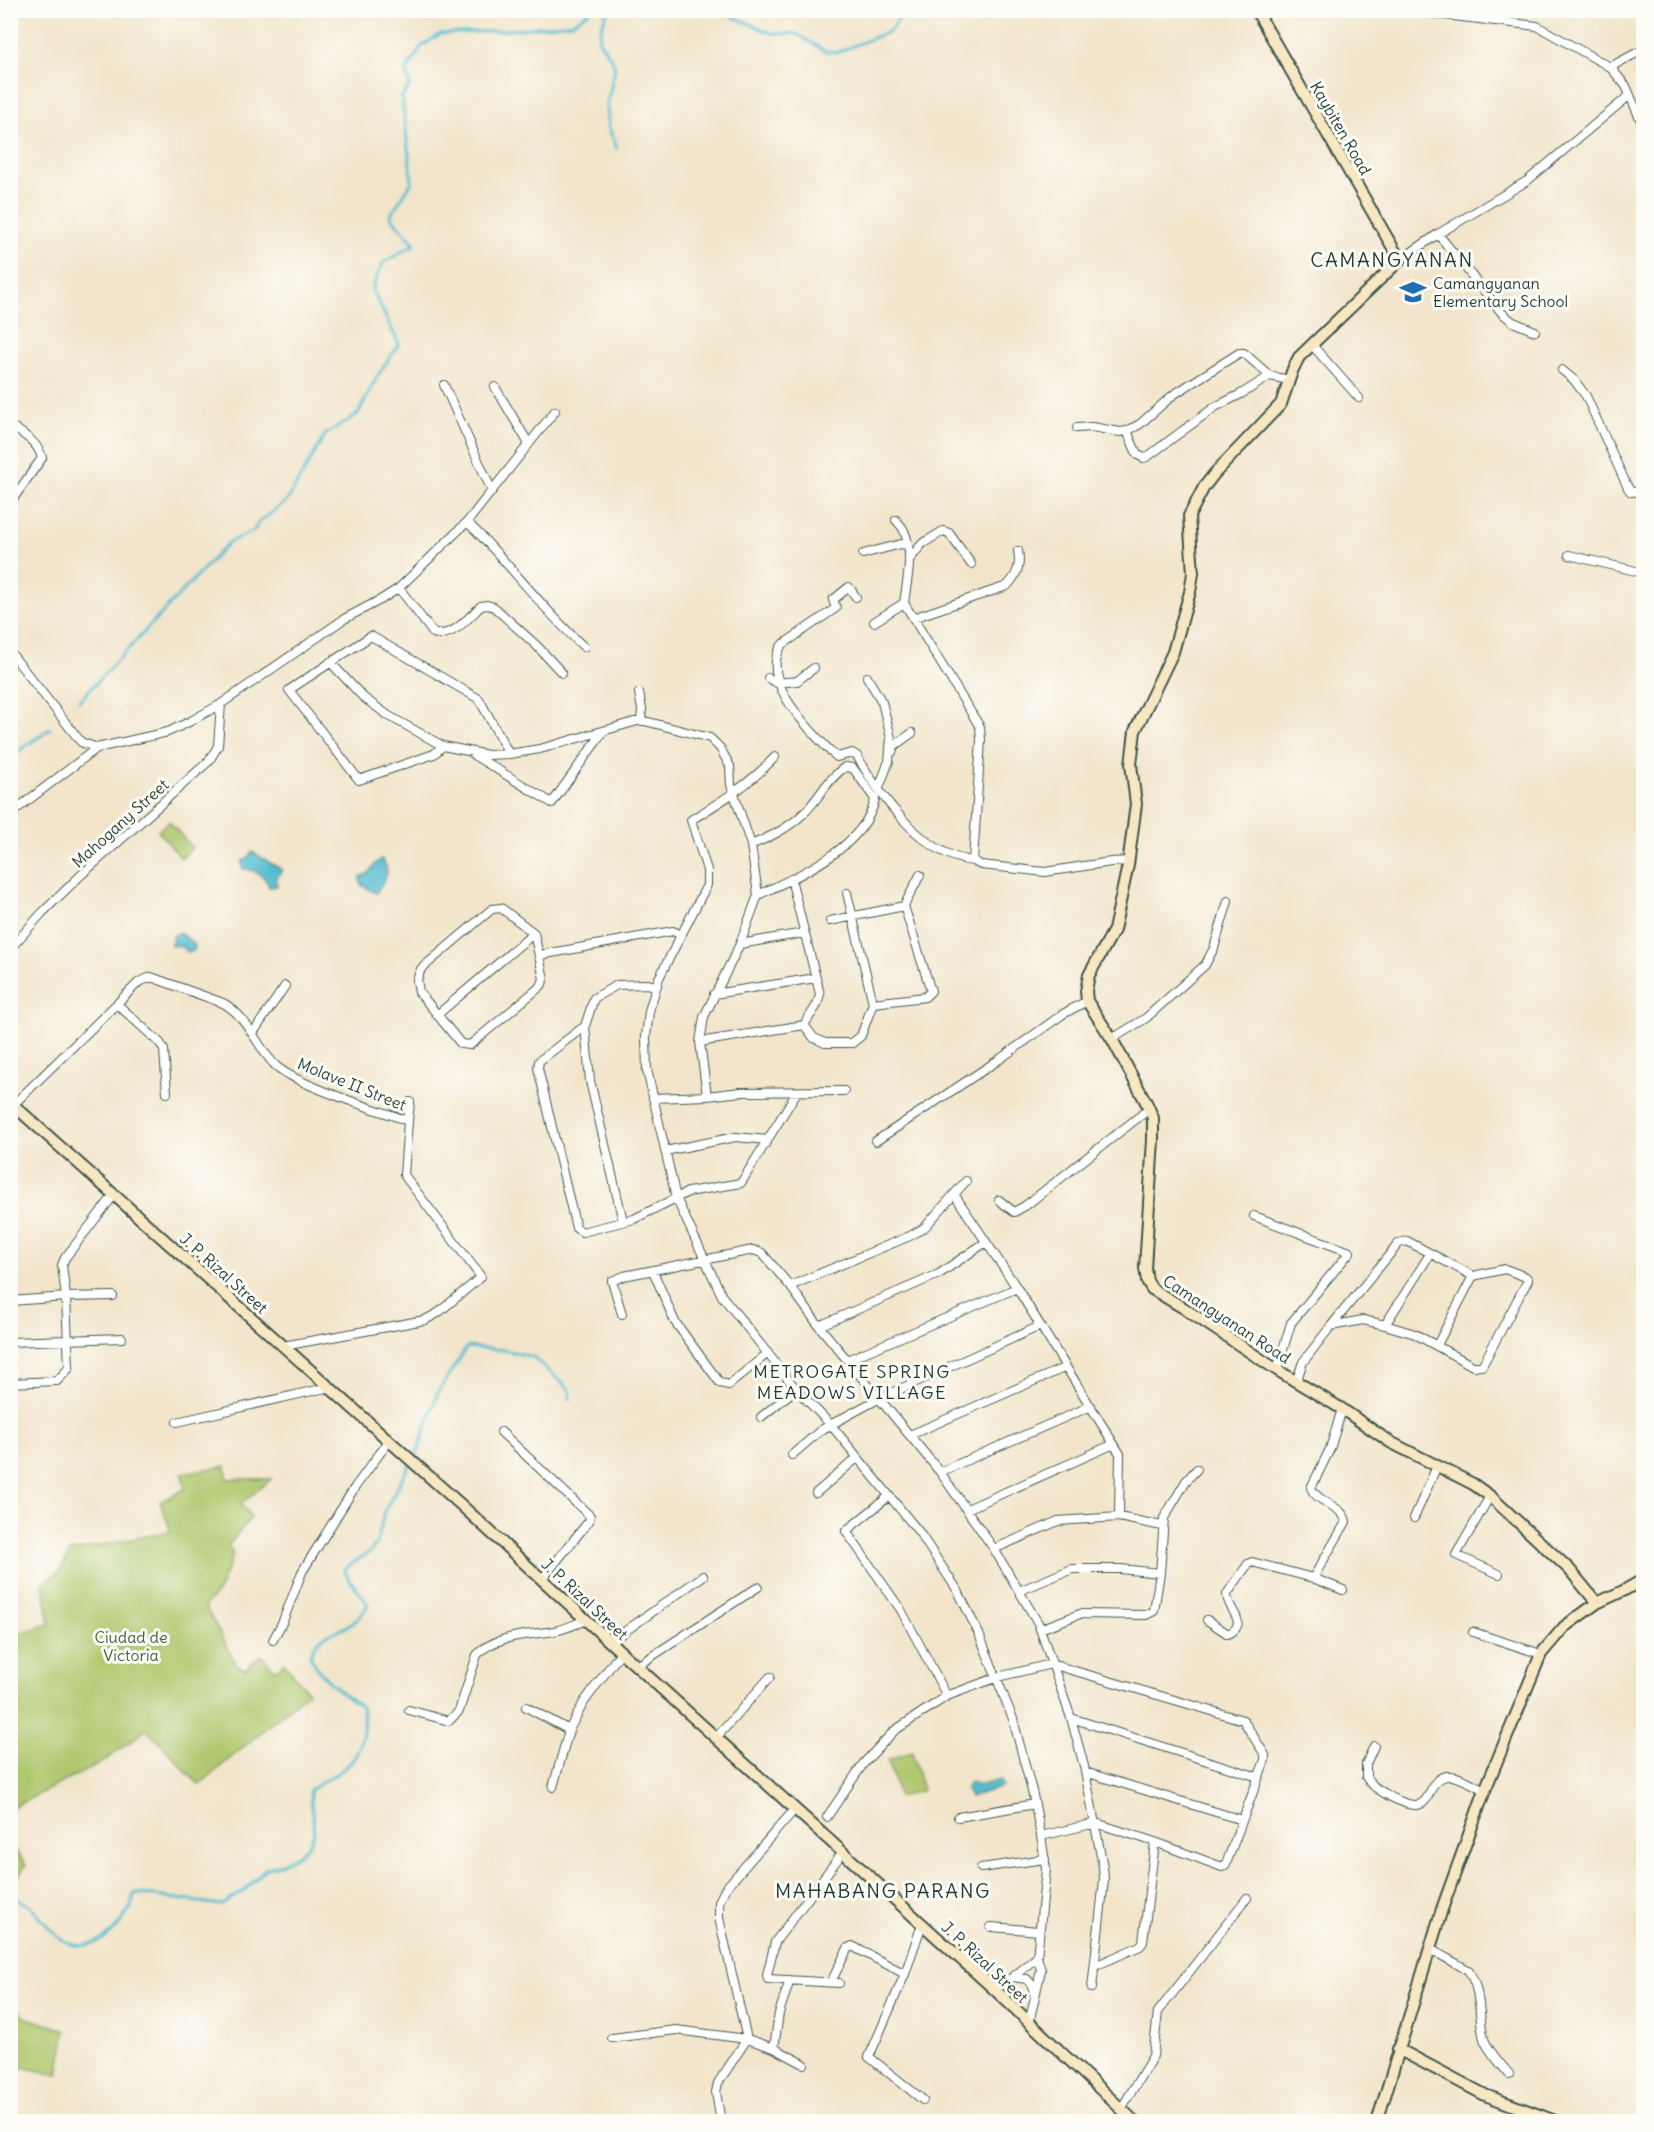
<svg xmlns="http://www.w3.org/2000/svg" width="1654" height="2132" font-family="Delius,sans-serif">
<rect width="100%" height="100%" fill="#fdfcf7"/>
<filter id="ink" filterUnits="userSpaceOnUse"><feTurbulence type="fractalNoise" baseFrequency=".0167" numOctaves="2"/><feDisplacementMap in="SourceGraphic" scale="12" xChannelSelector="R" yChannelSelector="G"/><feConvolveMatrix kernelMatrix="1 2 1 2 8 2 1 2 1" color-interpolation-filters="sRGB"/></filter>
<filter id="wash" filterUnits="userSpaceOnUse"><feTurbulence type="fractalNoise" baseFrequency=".008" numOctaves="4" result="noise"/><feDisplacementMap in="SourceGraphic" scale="24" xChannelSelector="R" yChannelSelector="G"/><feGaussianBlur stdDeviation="1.35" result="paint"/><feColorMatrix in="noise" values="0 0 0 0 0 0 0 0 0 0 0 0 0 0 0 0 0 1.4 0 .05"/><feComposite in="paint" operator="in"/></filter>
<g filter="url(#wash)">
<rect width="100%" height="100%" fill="#f2e5cb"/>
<path fill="#afc76d" stroke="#678250" stroke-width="1.5" d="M169 821 192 848 181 858 158 831Z
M226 1466 227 1479H271L241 1504 251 1517 228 1546 233 1554 219 1590 205 1606 237 1665 245 1669 261 1655 275 1670 284 1663 308 1692 199 1785 147 1729 103 1762 11 1808V1635L50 1624 43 1583 60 1571 70 1552 171 1531 160 1502 185 1489 182 1473Z
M912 1752 923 1790 899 1797 888 1760Z
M11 1844 26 1865 11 1886Z
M11 1999 24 2017 66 2030 58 2075 11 2065Z"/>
<path fill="#55bdd2" stroke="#3a7d83" stroke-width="1.5" d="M252 852 282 870 276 879 277 886 269 887C267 877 253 868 243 869L242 861 247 859Z
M381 859C393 870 384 881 376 893L361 885 360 878 369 873 375 864Z
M179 933 186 937 195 945 194 951 188 952 182 947 171 945 173 936Z
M1000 1780 1002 1787 970 1797 966 1790 967 1785 971 1782 978 1786Z"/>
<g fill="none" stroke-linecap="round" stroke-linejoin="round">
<path stroke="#55bdd2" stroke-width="3" d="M608 10 602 25 599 41 611 58 615 68 607 105 609 129 617 148
M718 10 771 33 797 34 825 51 838 52 890 31 904 12 909 10
M79 701 229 542 254 531 258 523 287 501 325 435 358 414 377 377 399 344 372 289 383 263 415 244 390 216 412 182 402 97 410 85 406 72 421 47 440 34 512 30 572 23 592 10
M10 757 50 729
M414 1458 418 1451 438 1392 467 1347 504 1350 533 1357 570 1390V1399
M10 1900C38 1893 51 1957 91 1944 102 1941 111 1935 118 1926 126 1915 133 1907 134 1893L222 1905 246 1889 265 1869 278 1865 299 1854 308 1846 314 1833 310 1790C322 1782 335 1775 346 1767 362 1755 367 1723 361 1706 340 1693 321 1678 310 1656 320 1628 336 1637 355 1621 360 1617 364 1610 368 1605 361 1592 349 1583 344 1569L371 1551 377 1543 384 1512 410 1464"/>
</g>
</g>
<g filter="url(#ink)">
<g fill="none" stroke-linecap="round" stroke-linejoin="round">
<g stroke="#3f564b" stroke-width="10">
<path id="street" d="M1403 10 1537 26 1610 67 1626 86 1644 128
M1610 67 1644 49
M1438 234 1502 313 1513 322 1535 331
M1400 260 1438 234 1527 181 1630 95
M1312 345 1359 398
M1562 370 1574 380 1586 396 1628 488 1631 492 1644 491
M444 385 492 491
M495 387 529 444
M10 425C24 435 38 442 42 458L10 503
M1077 428 1092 427 1120 432 1127 431 1140 424 1173 395 1239 353H1244L1270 376 1289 380
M1127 431 1137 454 1143 458 1147 457 1215 407 1241 394 1270 376
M468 521 472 527C511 565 543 610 584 647
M863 554 901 544 907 545
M1569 555 1644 573
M909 560 922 544 943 531 949 533 971 564
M399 588 433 633C452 639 468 618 481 606L487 605 494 607 537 646 562 673
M856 597 849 587 833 600 836 608 782 645C758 680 808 728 831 752L837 757 852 753 857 756C880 796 923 856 973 861
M904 603 980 727 981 740 973 861 981 865 1045 872 1111 862 1128 861
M913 618 1007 586C1017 575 1021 566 1018 551
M874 622 904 603C907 581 914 552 904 531 903 527 898 523 896 520
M10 652 81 742 97 748 168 732 191 721 221 704 344 619 382 599 399 588 468 521 555 411
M330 662 364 698 389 716 443 746 488 755 509 754 540 749 641 720 710 738 720 748 730 766 731 785 751 845 758 895 740 944 704 1017 700 1042 707 1096
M867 677 882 702 891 738 889 761 879 788
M768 678 777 683 797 681 814 668
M639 693 642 709 641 720
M443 746 434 754 359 780 289 690 371 636 479 699 509 754
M892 752 894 746 912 733
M472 754 552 803 603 732
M775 757C750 784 722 801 691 820L707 870V885L659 978 649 1011 646 1037 647 1070 676 1198 722 1296 796 1389 831 1425 919 1532 958 1591 979 1634 1013 1719 1033 1795 1041 1836 1046 1869 1037 1957 1041 1970 1029 2023
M10 814 97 748
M751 845C770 837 789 828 804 813 819 799 827 779 845 767L853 768 875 799C865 847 799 876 758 895
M501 908 534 933 544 979 541 986 470 1045 461 1044 419 992 417 980 421 969 492 909Z
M830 921 904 906
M740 944 804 933
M10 949 42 913 80 876 209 761 218 746 221 704
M540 955 673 931 681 935
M714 994 816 978
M873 1003 925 997 931 991 904 906 920 875
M117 1004 160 1043 164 1050 167 1093
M437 1015 534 933
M804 1025 814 1038 825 1043H852L861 1036 873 1003 847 893
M585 1026 539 1061 538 1068 576 1228 582 1232 634 1219 688 1192 741 1183 797 1092
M253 1033 285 986
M1112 1039 1146 1018 1205 965 1214 948 1228 901
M700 1042 804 1025 817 1005 820 994 791 879
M653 1098 707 1096 741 1092 844 1091
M11 1107 139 982 151 977 223 1003C247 1016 255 1043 273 1063 291 1084 379 1110 408 1121L404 1175 481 1277 438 1313 425 1320 283 1346
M408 1121 410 1102
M876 1141 1000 1059 1063 1014 1087 1001
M665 1151 736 1137 767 1140
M954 1194 1017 1288 1120 1454 1119 1517
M999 1200 1014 1212 1025 1206 1149 1109
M1254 1216 1350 1252 1291 1323 1277 1370
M623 1221 590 1081 585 1026 594 998 617 985 647 984 657 986
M653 1271 675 1322 720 1383 729 1385 768 1353
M790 1286 910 1236 924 1228 966 1181
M10 1301 66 1297 113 1296
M622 1314 612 1281 624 1276 753 1250 762 1253 790 1286 819 1326 940 1472 994 1549 1038 1623 1071 1718 1084 1766 1103 1867 1104 1880 1092 1988
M1385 1325 1430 1254
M819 1326 939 1274 986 1242
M10 1342 122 1338
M1437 1345 1473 1276
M847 1360 1017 1288
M1296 1382 1303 1362 1331 1326 1363 1320 1385 1325 1415 1334 1473 1366H1482L1528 1280 1526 1277 1505 1269 1473 1276 1407 1241 1399 1243 1331 1326
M10 1383 57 1381 69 1368 66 1297 62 1265 65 1258 114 1195
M761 1417 796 1389
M177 1422 330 1387
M501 1432 590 1516 589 1521 542 1579
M910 1435 1066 1367
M792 1455 821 1430 878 1399 1040 1326
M940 1472 1091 1406
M816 1493 857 1458
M1490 1496 1456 1555 1499 1574
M888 1497 846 1531 901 1610 947 1696
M967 1509 1114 1444
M1414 1518 1437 1466
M994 1549 1058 1521 1119 1517 1162 1526
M1313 1578 1346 1522C1344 1506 1317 1503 1311 1488L1330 1449 1342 1409
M1019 1591 1072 1569H1120L1160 1573
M1207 1620 1228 1634C1251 1623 1226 1609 1227 1594L1248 1564 1252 1562 1313 1578 1343 1590
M1040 1629 1080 1614 1146 1615 1154 1611 1160 1573 1164 1518 1186 1481 1197 1469
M1473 1632 1541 1654
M273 1640 283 1621 302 1572 355 1487 389 1441
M610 1642 703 1576
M637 1666 758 1587
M526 1707 569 1730 584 1702 621 1652
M409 1710 449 1721 459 1711 477 1655C494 1635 530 1635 554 1631 565 1629 576 1624 586 1620
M1071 1718 1258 1777
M716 1738 770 1677
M1374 1746 1366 1764V1777C1372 1787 1381 1791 1391 1797 1439 1822 1421 1781 1446 1776 1458 1774 1475 1786 1485 1790
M1085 1772 1242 1820
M553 1787 569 1730
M827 1817 863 1764 894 1731 947 1696 998 1677 1051 1664 1243 1720 1265 1755V1760L1226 1864 1222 1867 1155 1842 1096 1823 1041 1836
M958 1817 1035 1804
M981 1868 1045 1859
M991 1927 1039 1931
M1430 1949 1468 1970C1482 1991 1478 2016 1484 2039 1488 2051 1501 2064 1509 2074
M1095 1966 1140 1946 1143 1942 1155 1842
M905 1974 869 2057 923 2100
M1013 1977 1027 1979 1032 1985 1034 1995
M831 1982 848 1948 852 1946 905 1974 922 1924
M839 1983 768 1979 767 1975 775 1942 843 1852
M993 1988 1013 1977 1037 1957
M612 2038 676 2030 747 2039 774 2048 804 2064
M774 2048 779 2013 790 1980
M1121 2109 1153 2056 1158 2012 1247 1898
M721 2122 716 2092 718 2083 747 2039 719 1918V1902L725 1889 795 1809"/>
</g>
<g stroke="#3f564b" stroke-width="14">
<path id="secondary" d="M1256 10 1400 260 1299 357 1293 369 1281 404 1215 473 1204 487 1189 516 1193 573 1190 592 1173 652 1135 731 1131 764 1136 804 1128 865 1114 930 1089 975 1086 991 1087 1001 1112 1039 1147 1104 1153 1118V1139L1145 1268 1147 1281 1152 1289 1182 1307 1277 1370 1342 1409 1390 1442 1473 1484 1490 1496 1569 1569 1597 1603
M10 1102 460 1504 621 1652 993 1988 1135 2122
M1398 2049 1485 2095 1558 2122
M1377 2122 1442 1909 1485 1790 1541 1654 1564 1627 1597 1603 1623 1591 1644 1579"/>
</g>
<use href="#street" stroke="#fff" stroke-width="8"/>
<use href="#secondary" stroke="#f7e8c3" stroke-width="10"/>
</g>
</g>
<defs>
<g id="school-bare" transform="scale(2.07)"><path d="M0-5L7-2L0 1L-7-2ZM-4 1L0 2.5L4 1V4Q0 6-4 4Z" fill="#1f6fb2" stroke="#fdfcf7" stroke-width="2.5" paint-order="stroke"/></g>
</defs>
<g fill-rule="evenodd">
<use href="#school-bare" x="1413" y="292"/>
</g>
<g text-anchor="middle" stroke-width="6" stroke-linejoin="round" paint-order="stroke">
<g font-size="16" fill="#1f3d34" stroke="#fdfcf7">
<text transform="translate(1341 128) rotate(60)" y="6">Kaybiten Road</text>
<text transform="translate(120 823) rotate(-42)" y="6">Mahogany Street</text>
<text transform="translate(352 1084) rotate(22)" y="6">Molave II Street</text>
<text transform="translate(224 1273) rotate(42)" y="6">J. P. Rizal Street</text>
<text transform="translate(1227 1319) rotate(33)" y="6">Camangyanan Road</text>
<text transform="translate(585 1599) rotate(43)" y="6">J. P. Rizal Street</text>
<text transform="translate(985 1962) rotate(43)" y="6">J. P. Rizal Street</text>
</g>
<g font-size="16" fill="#1f3d34" stroke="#fdfcf7" text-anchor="start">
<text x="1433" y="289">Camangyanan<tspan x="1433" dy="18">Elementary School</tspan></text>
</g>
<g font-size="16" fill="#436042" stroke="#fdfcf7">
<text x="131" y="1643">Ciudad de<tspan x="131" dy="18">Victoria</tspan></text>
</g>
<g font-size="18" letter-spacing="1.5" fill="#1f3d34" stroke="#fdfcf7">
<text x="852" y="1378">METROGATE SPRING<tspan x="852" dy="21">MEADOWS VILLAGE</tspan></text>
</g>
<g font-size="20" letter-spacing="1.5" fill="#1f3d34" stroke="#fdfcf7">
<text x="1392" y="267">CAMANGYANAN</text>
<text x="883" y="1898">MAHABANG PARANG</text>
</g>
</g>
<rect width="1654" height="2132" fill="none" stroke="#fdfcf7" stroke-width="36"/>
</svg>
